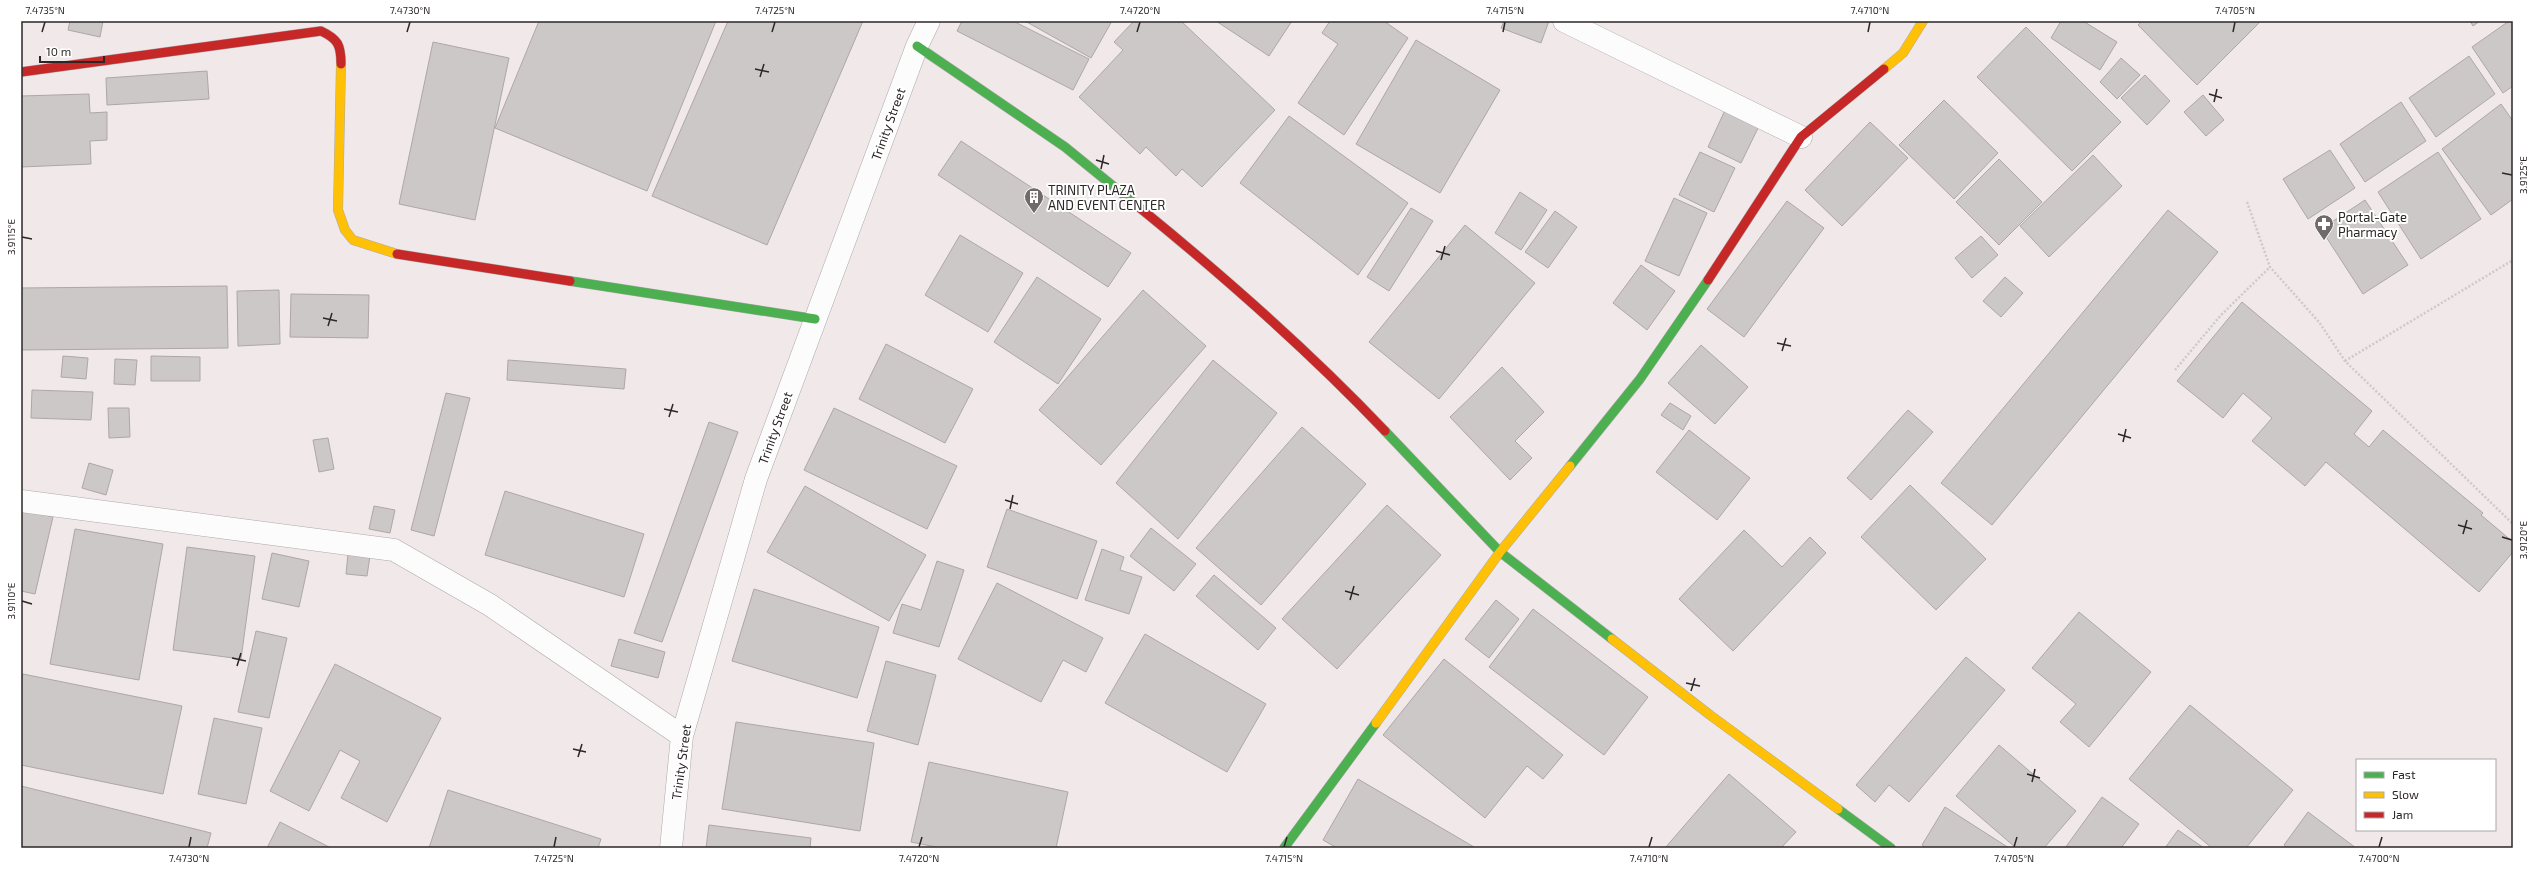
<svg xmlns="http://www.w3.org/2000/svg" width="2534" height="869" font-family="'Exo 2',sans-serif">
<rect width="100%" height="100%" fill="#f0e8e9"/>
<path fill="#cdc8c8" stroke="#ada7a8" d="M70 21H103L100 37 68 30Z
M539 21H716L647 191 495 128Z
M728 21H863L767 245 652 196Z
M962 21H1013L1089 59 1073 90 957 31Z
M1025 21H1112L1091 58Z
M1134 21H1181L1275 110 1202 187 1182 169 1176 176 1146 147 1140 154 1079 97 1123 50 1114 42Z
M1216 21H1292L1269 56Z
M1330 21H1384L1408 38 1344 135 1298 103 1338 44 1322 33Z
M1504 21H1549L1541 43 1501 28Z
M2061 21H2083L2117 42 2100 70 2051 38Z
M2142 21H2261L2197 85 2138 25Z
M2470 21H2480L2473 26Z
M2509 21H2513V86L2503 93 2472 47Z
M2026 27 2121 122 2072 171 1977 77Z
M1416 40 1500 90 1440 193 1356 144Z
M433 42 509 58 475 220 399 204Z
M2469 56 2495 94 2436 137 2409 98Z
M2121 58 2140 75 2117 99 2100 82Z
M207 71 209 99 107 105 106 78Z
M2145 75 2170 101 2147 125 2121 98Z
M89 94 90 113 107 112V140L90 141 91 164 21 167V96Z
M2203 95 2224 120 2206 136 2184 112Z
M1944 100 1998 153 1954 199 1899 145Z
M2401 102 2426 141 2365 182 2340 144Z
M2501 104 2513 121V199L2491 215 2442 149Z
M1726 108 1760 124 1741 163 1708 147Z
M1289 116 1408 203 1358 275 1240 183Z
M1870 122 1908 158 1842 226 1805 190Z
M961 141 1131 253 1108 287 938 175Z
M2330 150 2355 188 2308 219 2283 179Z
M1700 152 1735 168 1714 212 1679 195Z
M2438 152 2481 219 2421 259 2378 192Z
M2093 155 2122 186 2049 257 2020 226Z
M1999 159 2042 202 1999 245 1956 202Z
M1520 192 1547 210 1521 250 1495 233Z
M1674 198 1707 213 1679 276 1645 261Z
M2365 200 2408 265 2363 294 2321 229Z
M1787 201 1824 228 1744 337 1707 309Z
M1411 208 1433 221 1389 291 1367 277Z
M2168 210 2218 252 1992 525 1941 483Z
M1555 211 1577 227 1548 268 1525 252Z
M1465 225 1535 283 1439 399 1369 342Z
M960 235 1023 273 988 332 925 295Z
M1981 236 1998 255 1972 278 1955 258Z
M1641 265 1675 291 1647 330 1613 303Z
M1037 277 1101 319 1058 384 994 342Z
M2005 277 2023 293 2001 317 1983 301Z
M227 286 228 348 21 350V288Z
M279 290 280 344 238 346 237 291Z
M1143 290 1206 346 1101 465 1039 410Z
M291 294 369 295 368 338 290 337Z
M2242 302 2372 411 2354 434 2369 447 2383 430 2483 513 2481 515 2513 542V552L2479 592 2326 462 2305 486 2252 441 2272 418 2243 393 2223 418 2177 381Z
M886 344 973 389 945 443 859 399Z
M1701 345 1748 387 1715 424 1668 383Z
M63 356 88 358 86 379 61 377Z
M151 356 200 357V381H151Z
M115 359 137 360 135 385 114 384Z
M508 360 626 369 624 389 507 380Z
M1213 360 1277 413 1178 539 1116 483Z
M1502 367 1544 412 1515 441 1532 458 1510 480 1450 417Z
M32 390 93 392 91 420 31 418Z
M446 393 470 398 434 536 411 530Z
M1670 403 1691 416 1683 430 1661 415Z
M108 408H129L130 437 109 438Z
M834 408 957 466 927 529 804 470Z
M1908 410 1933 432 1871 500 1847 478Z
M709 422 738 432 662 642 634 633Z
M1302 427 1366 484 1261 605 1196 548Z
M1689 430 1750 478 1717 520 1656 472Z
M328 438 334 469 319 472 313 440Z
M89 463 113 470 106 495 82 488Z
M1910 485 1986 559 1936 610 1861 537Z
M805 486 926 555 889 621 767 552Z
M505 491 644 534 624 597 485 555Z
M1387 505 1441 555 1337 669 1282 619Z
M374 506 395 510 390 533 369 529Z
M21 509 53 517 35 594 21 591Z
M1007 509 1097 541 1077 599 987 567Z
M1151 528 1196 564 1174 591 1130 556Z
M75 529 163 544 139 680 50 664Z
M1744 530 1782 567 1810 537 1826 553 1733 651 1679 599Z
M187 547 255 556 241 659 173 650Z
M1102 549 1124 557 1120 570 1142 577 1129 614 1085 600Z
M272 553 309 561 299 607 262 599Z
M348 554 370 556 367 576 346 574Z
M937 561 964 570 939 647 893 633 902 604 921 610Z
M1214 575 1276 628 1258 650 1196 596Z
M997 583 1103 638 1086 672 1063 660 1041 702 958 659Z
M754 589 879 627 857 698 732 661Z
M1496 600 1519 619 1489 658 1465 639Z
M1533 609 1648 697 1604 755 1489 667Z
M2079 612 2151 672 2089 747 2060 722 2076 704 2032 668Z
M256 631 287 638 269 718 238 712Z
M1145 634 1266 704 1227 772 1105 703Z
M619 639 665 652 658 678 611 666Z
M1966 657 2005 690 1909 802 1889 785 1875 802 1856 785Z
M1444 659 1563 755 1543 779 1527 766 1485 818 1383 735Z
M886 661 936 675 918 745 867 731Z
M335 664 441 718 387 822 341 798 360 761 340 750 309 811 270 791Z
M23 674 182 706 163 794 21 765V686Z
M2190 705 2293 790 2246 848H2212L2129 779Z
M214 718 262 728 246 804 198 794Z
M736 722 874 743 860 831 722 809Z
M1999 745 2076 811 2044 848H2016L1956 796Z
M929 762 1068 792 1056 848H941L911 842Z
M1729 774 1796 832 1781 848H1665Z
M1358 779 1474 847 1473 848H1337L1323 840Z
M21 786 211 833 207 848H21Z
M448 790 601 839 598 848H429Z
M2102 797 2139 824 2121 848H2065Z
M1945 807 2009 848H1927L1922 845Z
M2308 812 2356 848H2288L2284 845Z
M280 822 331 848H267Z
M709 825 811 838 810 848H706Z
M2178 830 2204 848H2165Z"/>
<g fill="none" stroke-linecap="round" stroke-linejoin="round">
<g stroke="#afa9aa" stroke-width="23">
<path id="street" d="M1564 21 1801 137
M21 501 394 550 490 605 682 736
M671 848 682 736 756 479 917 46 929 21"/>
</g>
<g stroke="#afa9aa" stroke-width="10">
<path id="fast" d="M917 46 1065 147 1140 208
M570 281 815 319
M1385 431 1500 552 1612 639
M1570 466 1640 379 1708 280
M1838 809 1891 848
M1284 848 1376 723"/>
</g>
<g stroke="#afa9aa" stroke-width="10">
<path id="slow" d="M341 64 338 210 345 230 353 240 397 254
M1884 69 1903 53 1923 21
M1612 639 1710 715 1838 809
M1376 723 1500 552 1570 466"/>
</g>
<g stroke="#afa9aa" stroke-width="10">
<path id="jam" d="M21 72 321 31C338 39 341 45 341 64
M1140 208C1226 278 1309 351 1385 431
M397 254 570 281
M1708 280 1801 137 1884 69"/>
</g>
<path stroke="#cdcacb" stroke-width="2.5" stroke-dasharray="2 2" stroke-linecap="butt" d="M2247 202 2270 267 2319 322 2345 361 2513 524
M2345 361 2513 260
M2175 370 2221 315 2270 267"/>
<use href="#street" stroke="#fdfcfc" stroke-width="22"/>
<use href="#fast" stroke="#4caf50" stroke-width="9"/>
<use href="#slow" stroke="#ffc107" stroke-width="9"/>
<use href="#jam" stroke="#c62828" stroke-width="9"/>
</g>
<path fill="none" stroke="#2c2627" stroke-width="1.5" d="M42 32 45 22M407 32 410 22M772 32 775 22M1137 32 1140 22M1503 32 1505 22M1868 32 1870 22M2233 32 2235 22M755 69 769 72M760 77 764 64M2209 94 2222 98M2214 102 2217 89M1096 160 1109 164M1101 169 1104 155M2502 173 2512 175M22 237 32 239M1436 251 1450 255M1441 260 1445 246M323 318 337 321M328 326 332 313M1777 343 1791 346M1782 351 1786 338M664 409 678 412M669 417 673 404M2118 434 2131 438M2123 442 2126 429M1005 500 1018 504M1010 509 1013 495M2458 525 2472 529M2463 534 2467 520M2502 537 2512 540M1345 591 1359 595M1350 600 1354 586M22 601 32 604M232 658 246 661M237 666 241 653M1686 683 1700 686M1691 691 1695 678M573 749 586 752M578 757 582 744M2027 774 2040 778M2032 782 2035 769M189 847 191 837M554 847 556 837M919 847 922 837M1284 847 1287 837M1649 847 1652 837M2014 847 2017 837M2379 847 2382 837"/>
<defs>
<g id="building-pin" transform="scale(1)"><path d="M0 17L-7.5 6A9.5 9.5 0 1 1 7.5 6Z" fill="#716a6b" stroke="#fff"/><path d="M-4-6H4V6H1V3H-1V6H-4ZM-2.5-4.3h1.7v1.8h-1.7ZM.8-4.3h1.7v1.8H.8ZM-2.5-1h1.7V.8h-1.7ZM.8-1h1.7V.8H.8Z" fill="#fff"/></g>
<g id="pharmacy-pin" transform="scale(1)"><path d="M0 17L-7.5 6A9.5 9.5 0 1 1 7.5 6Z" fill="#716a6b" stroke="#fff"/><path d="M-2-6h4v4h4v4h-4v4h-4v-4h-4v-4h4Z" fill="#fff"/></g>
</defs>
<g fill-rule="evenodd">
<use href="#building-pin" x="1034" y="197"/>
<use href="#pharmacy-pin" x="2324" y="224"/>
</g>
<g text-anchor="middle" stroke-width="4" stroke-linejoin="round" paint-order="stroke">
<g font-size="13" fill="#2c2627" stroke="#fff">
<text transform="translate(888 124) rotate(-70)" y="5">Trinity Street</text>
<text transform="translate(775 428) rotate(-70)" y="5">Trinity Street</text>
<text transform="translate(681 762) rotate(-82)" y="5">Trinity Street</text>
</g>
<g font-size="13" fill="#2c2627" stroke="#fff" text-anchor="start">
<text x="1048" y="195">TRINITY PLAZA<tspan x="1048" dy="15">AND EVENT CENTER</tspan></text>
<text x="2338" y="222">Portal-Gate<tspan x="2338" dy="15">Pharmacy</tspan></text>
</g>
</g>
<rect width="2534" height="869" fill="none" stroke="#ffffff" stroke-width="44"/>
<rect x="2356" y="759" width="140" height="72" fill="#ffffff" stroke="#aba8a9"/>
<rect x="2364" y="772" width="20" height="6" fill="#4caf50" stroke="#aba8a9"/>
<text x="2392" y="779" font-size="12" fill="#2c2627">Fast</text>
<rect x="2364" y="792" width="20" height="6" fill="#ffc107" stroke="#aba8a9"/>
<text x="2392" y="799" font-size="12" fill="#2c2627">Slow</text>
<rect x="2364" y="812" width="20" height="6" fill="#c62828" stroke="#aba8a9"/>
<text x="2392" y="819" font-size="12" fill="#2c2627">Jam</text>
<path d="M40 56v6h64v-6" fill="none" stroke="#2c2627" stroke-width="2"/>
<text x="46" y="56" font-size="12" fill="#2c2627" stroke="#ffffff" stroke-width="3" paint-order="stroke">10 m</text>
<rect x="22" y="22" width="2490" height="825" fill="none" stroke="#2c2627" stroke-width="1.5"/>
<g font-size="10" text-anchor="middle" fill="#2c2627">
<text x="45" y="14">7.4735°N</text>
<text x="410" y="14">7.4730°N</text>
<text x="775" y="14">7.4725°N</text>
<text x="1140" y="14">7.4720°N</text>
<text x="1505" y="14">7.4715°N</text>
<text x="1870" y="14">7.4710°N</text>
<text x="2235" y="14">7.4705°N</text>
<text transform="translate(2523 175) rotate(-90)" y="4">3.9125°E</text>
<text transform="translate(11 237) rotate(-90)" y="4">3.9115°E</text>
<text transform="translate(2523 540) rotate(-90)" y="4">3.9120°E</text>
<text transform="translate(11 601) rotate(-90)" y="4">3.9110°E</text>
<text x="189" y="862">7.4730°N</text>
<text x="554" y="862">7.4725°N</text>
<text x="919" y="862">7.4720°N</text>
<text x="1284" y="862">7.4715°N</text>
<text x="1649" y="862">7.4710°N</text>
<text x="2014" y="862">7.4705°N</text>
<text x="2379" y="862">7.4700°N</text>
</g>
</svg>
